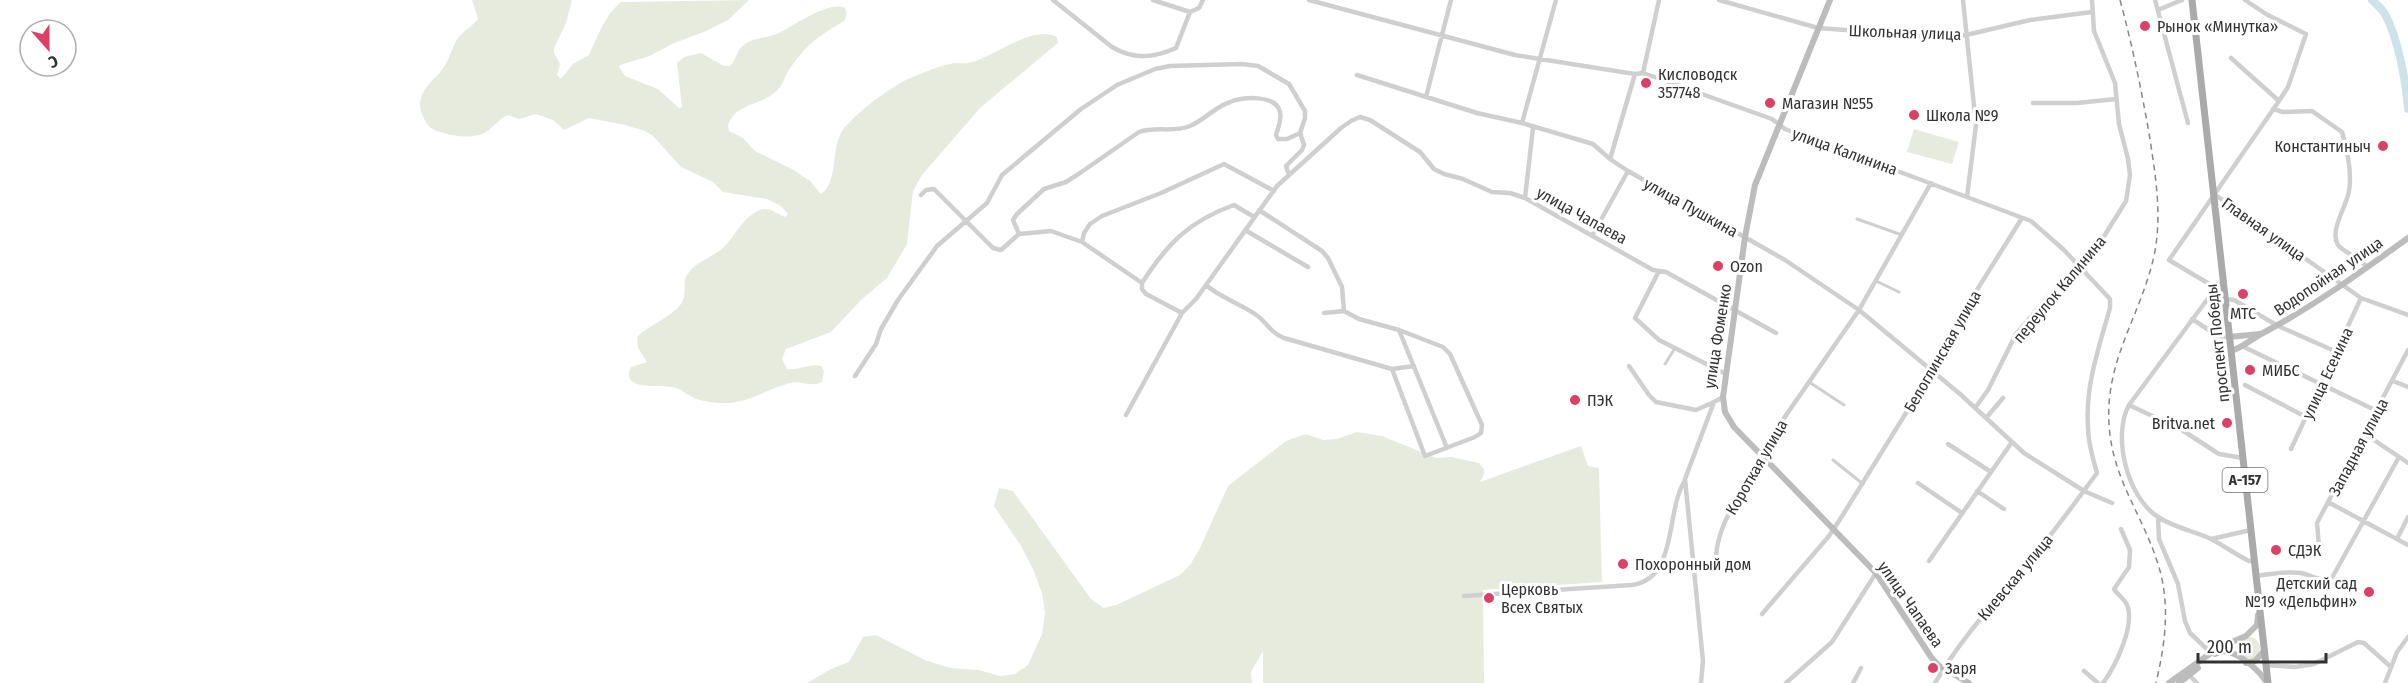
<svg xmlns="http://www.w3.org/2000/svg" width="2408" height="683" font-family="'Fira Sans Condensed',sans-serif">
<rect width="100%" height="100%" fill="#fff"/>
<path fill="#e7ebde" d="M472 0H572L566 23 554 48V53L560 64 557 75 561 79 573 64 589 55C597 37 605 15 621 2L749 0 728 20 706 31 672 44 650 56 620 65 619 67 625 76 658 89 679 108 682 107 677 63 684 57 701 53 724 66H730C737 59 736 50 745 44 755 37 770 38 781 32 793 25 831 0 845 8 848 13 846 17 844 21 819 36 808 43 791 67 783 77 785 85 773 94 757 106 736 104 728 125L729 131 743 138 755 151 792 169 810 181 821 194C840 181 829 145 845 127 861 109 882 94 902 82 914 76 941 65 954 63 960 63 966 64 972 62 996 56 1033 24 1057 37L1058 43 980 108 922 175 913 191 907 244 887 278 861 300 831 332 786 349 782 359 787 369C798 371 809 363 821 366L824 371 822 382C810 388 801 380 790 383 767 389 749 403 724 403 714 403 700 401 692 397 686 394 682 390 676 388 664 383 619 393 631 367L647 362 638 348 637 337C650 324 669 319 681 304 687 296 683 285 686 277 694 262 709 259 722 249 736 236 741 218 760 210 771 206 776 214 785 217L788 214 781 206 767 199 723 192 713 182 681 167 653 136 645 131 625 125 589 118 564 130 553 120 536 114 519 119 508 115C498 119 492 130 482 134 467 139 452 136 437 131 428 128 426 123 422 114 414 93 433 82 444 67 450 58 452 47 458 38 464 30 473 26 478 19Z
M1914 129 1959 142 1952 164 1907 152Z
M1357 432 1382 436 1436 458 1451 457 1479 463 1484 469V474L1480 482 1581 446 1588 466 1599 468 1602 582 1483 590 1484 683H1263V651L1251 672 1252 683H807L833 668 849 662 863 637 876 635 925 660 950 668 979 670 1000 676 1015 674 1028 665 1042 634 1045 613 1042 593 1033 569 1021 546 994 506 999 488 1013 491 1091 599 1104 608 1116 605 1180 575 1190 565 1199 550 1228 486 1286 441 1306 434 1323 440 1337 439Z
M2238 648a11 11 0 1 1 22 0a11 11 0 1 1-22 0Z"/>
<g fill="none" stroke-linecap="round" stroke-linejoin="round">
<path stroke="#cce3ea" stroke-width="8" d="M2372 0C2376 4 2382 9 2385 14 2398 38 2406 81 2408 109"/>
<path stroke="#cfcfcf" stroke-width="3" d="M1857 219 1902 235
M1876 281 1899 292
M1665 364 1675 348
M1809 382 1844 405
M1833 460 1863 484"/>
<path stroke="#cfcfcf" stroke-width="4.5" d="M1053 0 1112 47C1134 60 1154 58 1176 48L1190 12
M1153 0 1190 12
M1309 0 1515 55 1635 74 1643 73 1772 119 1785 129 2031 221 2064 250 2110 299V308C2099 347 2085 386 2088 427 2088 443 2093 459 2097 473 2075 503 2053 533 2029 562 1996 601 1961 638 1935 683
M1719 0 1818 28 1943 37 1966 35 2030 20 2092 12
M1963 0 1976 125 1967 197
M2155 0 2188 123
M2245 0 2266 14 2306 34 2288 87 2279 101
M2158 10 2182 0
M1190 12 1199 8 1203 0
M1643 73 1659 0
M1357 75 1477 113 1522 123 1593 144 1610 159 1628 171 1785 260 1859 310 1960 394 2024 453 2084 491 2112 503
M1426 97 1451 0
M2033 103H2077L2116 99
M2273 109 2283 112 2312 111 2342 132C2347 149 2352 174 2349 191 2347 206 2329 230 2338 245 2343 252 2359 257 2367 267
M1522 123 1556 0
M1610 159 1635 74
M2214 194 2361 298 2408 315
M921 195 926 190 934 189 993 248 1001 250 1019 234 1013 220 1017 214 1044 189 1066 182 1080 173 1139 132C1156 126 1173 133 1190 126 1204 120 1215 107 1230 102 1243 97 1276 94 1280 112 1282 119 1278 128 1276 135L1278 139H1287L1300 133
M1525 198 1533 128
M1259 210 1322 251 1328 258 1342 287 1344 311
M1245 230 1308 267
M1019 234 1051 231 1082 242 1142 283V289L1146 294 1182 313
M1592 236 1628 171
M1082 242 1084 233 1090 224 1102 216 1161 193 1224 164 1274 191
M1659 271 1635 318 1659 340 1726 374
M1142 283C1167 244 1189 221 1234 205L1254 217
M2224 283 2218 285 2129 405C2112 436 2127 497 2158 517 2173 527 2193 531 2209 538 2223 545 2235 554 2249 561H2254
M1206 285C1221 298 1239 303 1255 314 1267 322 1269 332 1284 338L1392 369 1414 366
M2216 288 2169 260 2279 101 2231 58
M2225 299 2234 300 2278 326 2337 352
M1324 313 1344 311 1359 319 1399 330
M2192 319 2218 336 2229 337
M2244 347 2377 411
M1629 366 1649 395 1656 402 1696 410 1714 402
M1392 369 1425 456 1475 437 1481 433 1482 425 1450 354 1443 347 1399 330 1447 448
M855 376 876 344 881 329 898 300 937 246 987 203 1002 175 1081 109 1117 85 1155 69 1170 66 1242 64 1258 66 1289 84 1305 111V118L1300 133 1304 145 1302 150 1286 166 1289 175
M2393 381 2408 387
M2245 385 2306 417
M2129 405 2182 430 2219 454 2243 458
M1975 408 1988 390 2016 334 2071 271 2087 259 2098 246 2126 201 2130 175 2128 159 2119 124 2115 83 2094 31 2092 0
M1126 415 1182 313 1196 299 1277 186 1341 128 1351 121 1360 117 1370 120 1420 152 1434 169 1444 174 1463 179 1492 192 1510 193 1525 198 1653 270 1666 272 1776 333
M1986 418 2003 398
M2365 434 2408 463
M1948 444 1991 472
M2291 449 2361 298
M1918 483 1962 513
M1977 491 2004 509
M2328 502 2408 545
M2158 517 2159 539 2178 584 2185 621 2190 633 2211 653
M2398 537 2408 517
M2211 539 2251 530
M2319 546 2317 523 2408 350
M1716 556C1719 515 1751 484 1764 447L1859 310 1931 183
M1929 561 2012 442
M2256 576C2270 574 2287 571 2301 573 2311 575 2318 581 2329 580L2333 576 2399 457
M1464 596 1632 585C1678 578 1665 515 1684 482
M1762 614 1829 536 1839 521 1932 371 1970 301 2022 218
M2266 665 2295 667 2314 664 2358 642 2364 643 2391 667
M2084 671 2098 683
M2191 677 2197 683
M1701 683 1703 661 1685 479 1714 402 1723 397
M1786 683 1832 642 1876 573
M1853 683 1861 668
M2103 683C2115 667 2137 623 2126 603 2123 598 2117 594 2114 589L2129 567 2130 550 2121 529
M2385 683 2397 652 2408 637"/>
<path stroke="#bcbcbc" stroke-width="6" d="M1830 0 1755 185 1745 237 1723 397 1725 412 1734 427 1876 573 1931 657 1938 665 1969 683
M2229 337 2260 334
M2231 351C2244 347 2251 339 2263 333 2314 306 2361 272 2408 238
M2215 654 2223 651C2239 652 2259 670 2267 683
M2246 663 2255 661 2264 651
M2169 683 2218 648 2246 636 2257 625 2258 615
M2179 683 2198 668"/>
<path stroke="#aaa" stroke-width="7" d="M2192 0 2268 683"/>
<path stroke="#878787" stroke-width="1.5" stroke-dasharray="6 4.5" stroke-linecap="butt" d="M2120 0C2132 44 2141 88 2149 133 2155 172 2162 212 2155 251 2142 317 2101 362 2110 435 2116 482 2141 514 2156 558 2171 600 2166 640 2156 683"/>
</g>
<g fill="#dd4066" stroke="#fff" stroke-width="2">
<circle cx="2145" cy="26" r="6"/>
<circle cx="1646" cy="83" r="6"/>
<circle cx="1770" cy="103" r="6"/>
<circle cx="1914" cy="115" r="6"/>
<circle cx="2383" cy="146" r="6"/>
<circle cx="1718" cy="266" r="6"/>
<circle cx="2243" cy="294" r="6"/>
<circle cx="2250" cy="370" r="6"/>
<circle cx="1575" cy="400" r="6"/>
<circle cx="2227" cy="423" r="6"/>
<circle cx="2276" cy="550" r="6"/>
<circle cx="1623" cy="564" r="6"/>
<circle cx="2369" cy="592" r="6"/>
<circle cx="1489" cy="598" r="6"/>
<circle cx="1933" cy="668" r="6"/>
</g>
<g text-anchor="middle" stroke-width="6" stroke-linejoin="round" paint-order="stroke">
<rect fill="#fff" stroke="#707070" stroke-width="1.5" x="2222.5" y="468" width="45" height="24" rx="4.5"/>
<g font-size="15" font-weight="bold" fill="#323232">
<text x="2245" y="485">А-157</text>
</g>
<g font-size="16" fill="#323232" stroke="#fff" text-anchor="start">
<text x="2157" y="32">Рынок «Минутка»</text>
<text x="1658" y="80">Кисловодск<tspan x="1658" dy="18">357748</tspan></text>
<text x="1782" y="109">Магазин №55</text>
<text x="1926" y="121">Школа №9</text>
<text x="2371" y="152" text-anchor="end">Константиныч</text>
<text x="1730" y="272">Ozon</text>
<text x="2243" y="319" text-anchor="middle">МТС</text>
<text x="2262" y="376">МИБС</text>
<text x="1587" y="406">ПЭК</text>
<text x="2215" y="429" text-anchor="end">Britva.net</text>
<text x="2288" y="556">СДЭК</text>
<text x="1635" y="570">Похоронный дом</text>
<text x="2357" y="589" text-anchor="end">Детский сад<tspan x="2357" dy="18">№19 «Дельфин»</tspan></text>
<text x="1501" y="595">Церковь<tspan x="1501" dy="18">Всех Святых</tspan></text>
<text x="1945" y="674">Заря</text>
</g>
<g font-size="16" fill="#323232" stroke="#fff">
<text transform="translate(1905 32) rotate(2)" y="6">Школьная улица</text>
<text transform="translate(1845 151) rotate(20)" y="6">улица Калинина</text>
<text transform="translate(1691 207) rotate(29)" y="6">улица Пушкина</text>
<text transform="translate(1582 215) rotate(29)" y="6">улица Чапаева</text>
<text transform="translate(2264 229) rotate(35)" y="6">Главная улица</text>
<text transform="translate(2328 276) rotate(-34)" y="6">Водопойная улица</text>
<text transform="translate(2059 289) rotate(-50)" y="6">переулок Калинина</text>
<text transform="translate(1717 336) rotate(-81)" y="6">улица Фоменко</text>
<text transform="translate(2217 343) rotate(-96)" y="6">проспект Победы</text>
<text transform="translate(1942 351) rotate(-60)" y="6">Белоглинская улица</text>
<text transform="translate(2327 373) rotate(-65)" y="6">улица Есенина</text>
<text transform="translate(2358 447) rotate(-62)" y="6">Западная улица</text>
<text transform="translate(1756 467) rotate(-60)" y="6">Короткая улица</text>
<text transform="translate(2015 577) rotate(-50)" y="6">Киевская улица</text>
<text transform="translate(1911 604) rotate(55)" y="6">улица Чапаева</text>
</g>
</g>
<g transform="translate(48 48) rotate(159)"><circle r="28" fill="#ffffff" stroke="#adadad" stroke-width="1.5"/>
<path d="M0-4.5L10 22L0 15L-10 22Z" fill="#dd4066"/>
<text y="-9" font-size="16" font-weight="bold" text-anchor="middle" fill="#323232">С</text>
</g>
<path d="M2198 653v9h128v-9" fill="none" stroke="#323232" stroke-width="3"/>
<text x="2207" y="653" font-size="18" fill="#323232" stroke="#ffffff" stroke-width="4.5" paint-order="stroke">200 m</text>
</svg>
